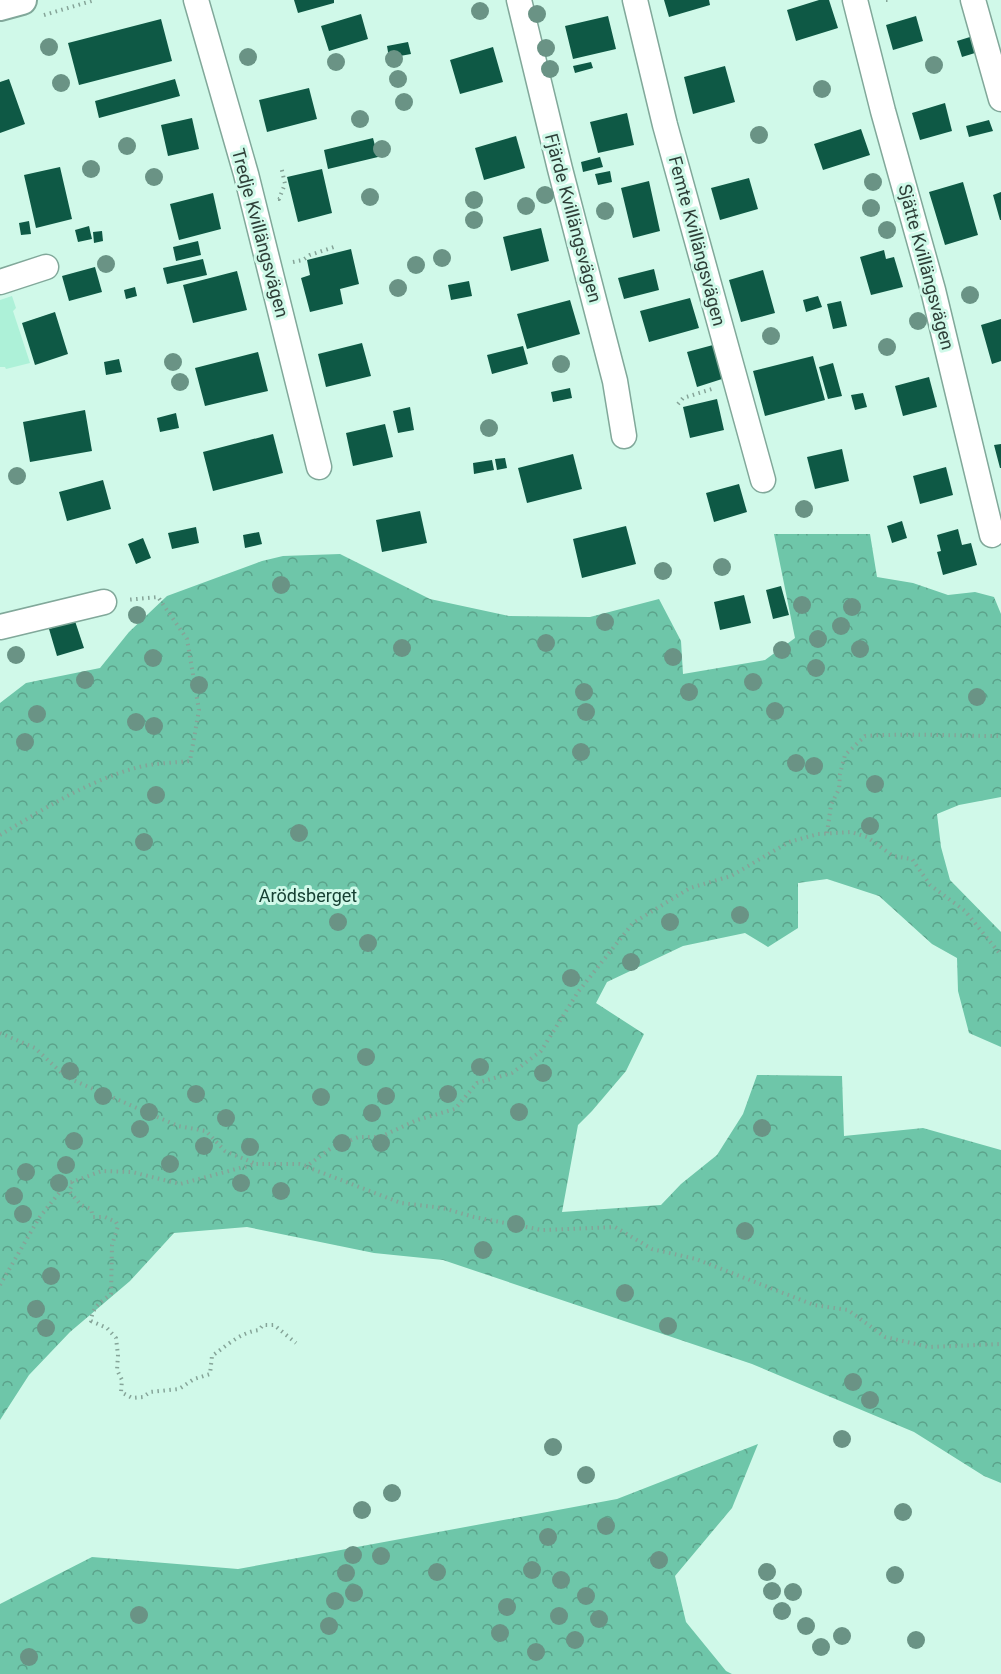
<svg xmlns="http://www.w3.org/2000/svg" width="1001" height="1674" font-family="Roboto,sans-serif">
<defs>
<pattern id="forest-crowns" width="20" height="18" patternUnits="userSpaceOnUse" patternTransform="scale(1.5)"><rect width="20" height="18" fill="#6ec6a9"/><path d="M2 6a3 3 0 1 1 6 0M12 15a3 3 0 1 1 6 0" fill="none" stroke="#5ba28a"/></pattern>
</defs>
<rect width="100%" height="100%" fill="#d0f9e9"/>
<path fill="#adf1d8" d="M12 296 16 308 13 311 30 363 6 369 5 367H0V300Z"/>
<path fill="url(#forest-crowns)" d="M774 534H870L877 577 913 583 948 595 975 592 994 597 1001 614V797L959 805 937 814 941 847 950 880 1001 932V1047L969 1033 958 991 957 958 932 944 879 896 827 879 798 883V928L768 947 745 933 683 946 607 982 596 1003 644 1034 626 1071 592 1111 578 1125 562 1212 661 1205 681 1184 717 1155 743 1114 757 1075 842 1076 844 1136 923 1128 1001 1150V1483L984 1476 914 1432 752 1364 443 1260 374 1253 247 1227 174 1233 130 1281 70 1332 29 1375 0 1420V703L26 683 100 668 129 632 167 596 262 561 283 556 340 554 430 599 509 616 590 617 659 599 681 641 683 674 765 660 795 638Z
M758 1444 732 1508 675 1576 686 1622 726 1671 732 1674H0V1604L92 1557 238 1569 617 1499Z"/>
<path fill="#0e5945" d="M294 0H334V3L298 13Z
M664 0H709L710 5 669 17Z
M819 0H829L838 28 796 41 787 10Z
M361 14 368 39 329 51 321 26Z
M608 16 616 49 573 59 565 26Z
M916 16 923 41 893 50 886 25Z
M161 19 172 61 79 85 68 43Z
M970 37 975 53 962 57 957 41Z
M408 42 411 54 389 58 387 46Z
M493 47 503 82 460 94 450 60Z
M591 62 593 68 575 73 573 66Z
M725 66 735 102 693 114 684 77Z
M9 79 25 124 0 133V82Z
M175 79 180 96 99 118 95 101Z
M309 88 317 119 267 132 259 100Z
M945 103 952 131 920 140 912 113Z
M627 113 634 145 598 153 590 122Z
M192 118 199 149 168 156 161 125Z
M989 120 993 131 969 137 966 126Z
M861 129 870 155 823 170 814 144Z
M516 136 525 168 484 180 475 148Z
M373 138 378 157 328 169 324 150Z
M600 157 603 167 583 172 581 162Z
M60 167 72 219 36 228 24 175Z
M322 169 332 213 298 222 287 177Z
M610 171 612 182 598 185 595 174Z
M749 178 758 209 720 220 711 188Z
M649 181 660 231 633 238 621 188Z
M963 182 978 235 945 245 929 192Z
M1001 192V220H1000L993 195Z
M213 193 221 229 179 240 170 204Z
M29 221 31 234 21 235 19 223Z
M89 226 92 239 78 242 75 230Z
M541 228 549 261 511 271 503 237Z
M102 231 103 241 94 243 93 232Z
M198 241 201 255 176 261 173 247Z
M351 249 359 284 340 289 343 304 310 312 301 278 310 275 307 260Z
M884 250 886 259 894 257 903 287 871 295 860 257Z
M203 259 207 275 167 284 163 268Z
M95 267 102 292 69 301 62 276Z
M654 269 659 290 624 299 618 278Z
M763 270 775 313 741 322 729 280Z
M237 271 247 310 193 323 183 285Z
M469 281 472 296 451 300 448 285Z
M135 287 137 296 126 299 124 290Z
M818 296 822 307 806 312 803 300Z
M690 298 699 328 649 342 640 311Z
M570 300 580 334 527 349 517 314Z
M841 301 847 326 833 329 827 304Z
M55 312 68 354 35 365 22 323Z
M1001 319V361L992 364 981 325Z
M362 343 371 376 326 387 318 354Z
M713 345 722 379 697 387 687 352Z
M523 346 528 364 492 374 487 355Z
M258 352 268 391 205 406 195 368Z
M813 356 825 400 765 416 753 371Z
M119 359 122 372 106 375 104 362Z
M833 363 842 396 828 399 819 367Z
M929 377 937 407 903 416 895 386Z
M570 388 572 398 553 402 551 392Z
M863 393 867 407 855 410 851 395Z
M717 399 724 430 690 438 683 407Z
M410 407 414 430 398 433 393 411Z
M85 410 92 451 30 462 23 422Z
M176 413 179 428 160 432 157 418Z
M385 424 393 457 353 466 346 433Z
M273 434 283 473 213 491 203 452Z
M1001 444V468H1000L994 445Z
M842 449 849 481 815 489 807 457Z
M573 454 582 489 527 503 518 468Z
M505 458 507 468 497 470 495 459Z
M492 460 494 470 474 474 473 463Z
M946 467 953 495 920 504 913 476Z
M103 480 111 509 67 521 59 492Z
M739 484 747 512 714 522 706 493Z
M420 511 427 543 382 552 376 520Z
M902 521 907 538 892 543 887 526Z
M626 526 636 564 582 578 573 539Z
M196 527 199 543 172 549 168 533Z
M958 529 962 545 971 543 977 565 943 575 937 552 941 551 937 535Z
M259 532 262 544 245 548 243 535Z
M143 538 151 558 136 564 128 544Z
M781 586 789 615 773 619 766 590Z
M744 595 751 623 720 630 714 602Z
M75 621 84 648 57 656 49 629Z"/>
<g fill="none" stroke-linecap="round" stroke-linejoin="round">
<g stroke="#81a89a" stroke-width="27">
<path id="minor" d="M196 0 246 174 319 467
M519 0 560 169 615 381 624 436
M635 0 665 125 763 480
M855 0 883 111 933 290 992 535
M973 0 1001 99
M0 282 46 267
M0 627 104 602"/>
</g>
<g stroke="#81a89a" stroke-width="32">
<path id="tertiary" d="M0 6 22 0"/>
</g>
<path stroke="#85a498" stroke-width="4" stroke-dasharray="1.5 4.5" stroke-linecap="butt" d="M886 0H889
M44 15 95 0
M278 199H279L285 184 281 166
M293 262 303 260 310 255 337 246
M678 404 683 398 712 389
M827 833 831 805 839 789 840 774 845 755 865 736C910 733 955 736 1001 736
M0 835C44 809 89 780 139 767 155 763 173 763 190 761L199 710 187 639 158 597 126 600
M0 1033 35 1048 66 1077 178 1126 206 1131 225 1151 254 1163
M307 1167 401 1203 443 1208 474 1217 542 1230 615 1227 652 1249 696 1259 814 1305 848 1310 885 1337 929 1347 1001 1344
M72 1182 73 1184 69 1191 81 1205 91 1209 93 1217H105L116 1222 118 1226 112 1245 111 1294C101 1302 92 1307 91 1321L107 1328 116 1338 118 1355 117 1370 122 1380 121 1392 132 1398 143 1397 150 1392 179 1389 194 1379 210 1374 212 1356C226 1346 241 1332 259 1330L263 1325H274L296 1343
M0 1285 39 1218 67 1183 72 1182 102 1171 132 1172 180 1184 255 1164H299L307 1166 334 1146 359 1137H380L417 1120 455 1109 477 1083 512 1073 541 1051 578 992 633 923 690 888 731 876 789 842 818 834 851 832 867 837 893 856 912 859 930 885 965 911 1001 955"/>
<use href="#minor" stroke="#fff" stroke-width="24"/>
<use href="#tertiary" stroke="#fff" stroke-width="28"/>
</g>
<g fill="#6a9385">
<circle cx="480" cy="11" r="9"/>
<circle cx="537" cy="14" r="9"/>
<circle cx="49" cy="47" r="9"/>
<circle cx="546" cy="48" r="9"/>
<circle cx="248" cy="57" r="9"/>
<circle cx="394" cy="59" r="9"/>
<circle cx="336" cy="62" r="9"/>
<circle cx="934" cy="65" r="9"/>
<circle cx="550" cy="69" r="9"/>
<circle cx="398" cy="79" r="9"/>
<circle cx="61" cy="83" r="9"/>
<circle cx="822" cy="89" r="9"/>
<circle cx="404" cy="102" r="9"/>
<circle cx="360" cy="119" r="9"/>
<circle cx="759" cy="135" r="9"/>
<circle cx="127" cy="146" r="9"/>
<circle cx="382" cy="149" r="9"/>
<circle cx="91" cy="169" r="9"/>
<circle cx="154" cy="177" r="9"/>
<circle cx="873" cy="182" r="9"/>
<circle cx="545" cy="195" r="9"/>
<circle cx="370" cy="197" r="9"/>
<circle cx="474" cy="200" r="9"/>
<circle cx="526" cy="206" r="9"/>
<circle cx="871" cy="208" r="9"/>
<circle cx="605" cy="211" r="9"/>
<circle cx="474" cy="220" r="9"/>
<circle cx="887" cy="230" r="9"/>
<circle cx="442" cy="258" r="9"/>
<circle cx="106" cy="264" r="9"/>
<circle cx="416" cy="265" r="9"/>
<circle cx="398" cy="288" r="9"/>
<circle cx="970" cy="295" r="9"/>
<circle cx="918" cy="321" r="9"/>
<circle cx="771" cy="336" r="9"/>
<circle cx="887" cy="347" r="9"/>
<circle cx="173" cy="362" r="9"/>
<circle cx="561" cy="364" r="9"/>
<circle cx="180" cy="382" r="9"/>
<circle cx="489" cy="428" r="9"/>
<circle cx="17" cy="476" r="9"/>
<circle cx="804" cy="509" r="9"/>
<circle cx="722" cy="567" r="9"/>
<circle cx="663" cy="571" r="9"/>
<circle cx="281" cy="585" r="9"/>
<circle cx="802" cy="605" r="9"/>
<circle cx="852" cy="607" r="9"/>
<circle cx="137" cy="615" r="9"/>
<circle cx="605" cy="622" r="9"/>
<circle cx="841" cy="626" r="9"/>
<circle cx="818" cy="639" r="9"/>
<circle cx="546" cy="643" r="9"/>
<circle cx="402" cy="648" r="9"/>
<circle cx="860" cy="649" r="9"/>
<circle cx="782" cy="650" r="9"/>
<circle cx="16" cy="655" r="9"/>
<circle cx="673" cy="657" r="9"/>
<circle cx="153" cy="658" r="9"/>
<circle cx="816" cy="668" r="9"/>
<circle cx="85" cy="680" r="9"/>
<circle cx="753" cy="682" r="9"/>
<circle cx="199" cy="685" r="9"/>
<circle cx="584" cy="692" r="9"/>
<circle cx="689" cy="692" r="9"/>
<circle cx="977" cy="697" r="9"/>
<circle cx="775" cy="711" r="9"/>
<circle cx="586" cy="712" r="9"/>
<circle cx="37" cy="714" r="9"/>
<circle cx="136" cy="722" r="9"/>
<circle cx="154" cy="726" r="9"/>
<circle cx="25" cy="742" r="9"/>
<circle cx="581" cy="752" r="9"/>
<circle cx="796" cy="763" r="9"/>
<circle cx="814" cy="766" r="9"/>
<circle cx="875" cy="784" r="9"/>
<circle cx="156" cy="795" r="9"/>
<circle cx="870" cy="826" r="9"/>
<circle cx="299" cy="833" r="9"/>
<circle cx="144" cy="842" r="9"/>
<circle cx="740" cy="915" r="9"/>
<circle cx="338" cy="922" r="9"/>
<circle cx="670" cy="922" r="9"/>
<circle cx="368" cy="943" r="9"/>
<circle cx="631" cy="962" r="9"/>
<circle cx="571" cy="978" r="9"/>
<circle cx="366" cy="1057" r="9"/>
<circle cx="480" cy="1067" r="9"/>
<circle cx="70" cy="1071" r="9"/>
<circle cx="543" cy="1073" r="9"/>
<circle cx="196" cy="1094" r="9"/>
<circle cx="448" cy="1094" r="9"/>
<circle cx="103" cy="1096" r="9"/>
<circle cx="386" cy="1096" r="9"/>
<circle cx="321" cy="1097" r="9"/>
<circle cx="149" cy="1112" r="9"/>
<circle cx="519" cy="1112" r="9"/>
<circle cx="372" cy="1113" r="9"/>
<circle cx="226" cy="1118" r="9"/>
<circle cx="762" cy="1128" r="9"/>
<circle cx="140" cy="1129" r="9"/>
<circle cx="74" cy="1141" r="9"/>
<circle cx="342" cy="1143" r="9"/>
<circle cx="381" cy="1143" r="9"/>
<circle cx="204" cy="1146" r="9"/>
<circle cx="250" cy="1147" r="9"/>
<circle cx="170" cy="1164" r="9"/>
<circle cx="66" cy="1165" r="9"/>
<circle cx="26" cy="1172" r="9"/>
<circle cx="59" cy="1183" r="9"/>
<circle cx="241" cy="1183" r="9"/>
<circle cx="281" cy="1191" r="9"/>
<circle cx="14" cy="1196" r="9"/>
<circle cx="23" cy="1214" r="9"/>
<circle cx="516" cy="1224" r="9"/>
<circle cx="745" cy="1231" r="9"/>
<circle cx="483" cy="1250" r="9"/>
<circle cx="51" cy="1276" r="9"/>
<circle cx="625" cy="1293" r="9"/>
<circle cx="36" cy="1309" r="9"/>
<circle cx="668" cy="1326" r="9"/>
<circle cx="46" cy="1328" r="9"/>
<circle cx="853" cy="1382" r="9"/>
<circle cx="870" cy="1400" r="9"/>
<circle cx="842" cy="1439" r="9"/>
<circle cx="553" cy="1447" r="9"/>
<circle cx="586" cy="1475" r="9"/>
<circle cx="392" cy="1493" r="9"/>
<circle cx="362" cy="1510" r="9"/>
<circle cx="903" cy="1512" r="9"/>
<circle cx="606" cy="1526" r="9"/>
<circle cx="548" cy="1537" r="9"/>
<circle cx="353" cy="1555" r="9"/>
<circle cx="381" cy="1556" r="9"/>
<circle cx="659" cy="1560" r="9"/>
<circle cx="532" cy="1570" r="9"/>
<circle cx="437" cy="1572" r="9"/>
<circle cx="767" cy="1572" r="9"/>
<circle cx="346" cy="1573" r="9"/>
<circle cx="895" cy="1575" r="9"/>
<circle cx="561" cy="1580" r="9"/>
<circle cx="772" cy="1591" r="9"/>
<circle cx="793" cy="1592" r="9"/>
<circle cx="354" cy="1593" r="9"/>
<circle cx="586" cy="1596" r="9"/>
<circle cx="335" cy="1601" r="9"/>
<circle cx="507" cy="1607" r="9"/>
<circle cx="782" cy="1611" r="9"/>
<circle cx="139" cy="1615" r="9"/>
<circle cx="559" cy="1616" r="9"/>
<circle cx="599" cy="1619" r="9"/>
<circle cx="329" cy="1626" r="9"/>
<circle cx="806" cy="1626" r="9"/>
<circle cx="500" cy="1633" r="9"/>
<circle cx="842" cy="1636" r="9"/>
<circle cx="575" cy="1640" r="9"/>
<circle cx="916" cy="1640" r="9"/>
<circle cx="821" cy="1647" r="9"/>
<circle cx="536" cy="1652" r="9"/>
<circle cx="29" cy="1657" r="9"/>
</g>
<g text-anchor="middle" stroke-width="6" stroke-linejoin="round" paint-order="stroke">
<g font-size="18" fill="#2d3e37" stroke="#d0f9e9">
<text transform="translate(573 218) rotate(75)" y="6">Fjärde Kvillängsvägen</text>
<text transform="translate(260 233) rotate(75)" y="6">Tredje Kvillängsvägen</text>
<text transform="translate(697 241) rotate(75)" y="6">Femte Kvillängsvägen</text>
<text transform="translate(926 267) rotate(75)" y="6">Sjätte Kvillängsvägen</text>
</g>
<g font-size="18" fill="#174033" stroke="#d0f9e9">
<text x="308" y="902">Arödsberget</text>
</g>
</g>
</svg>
